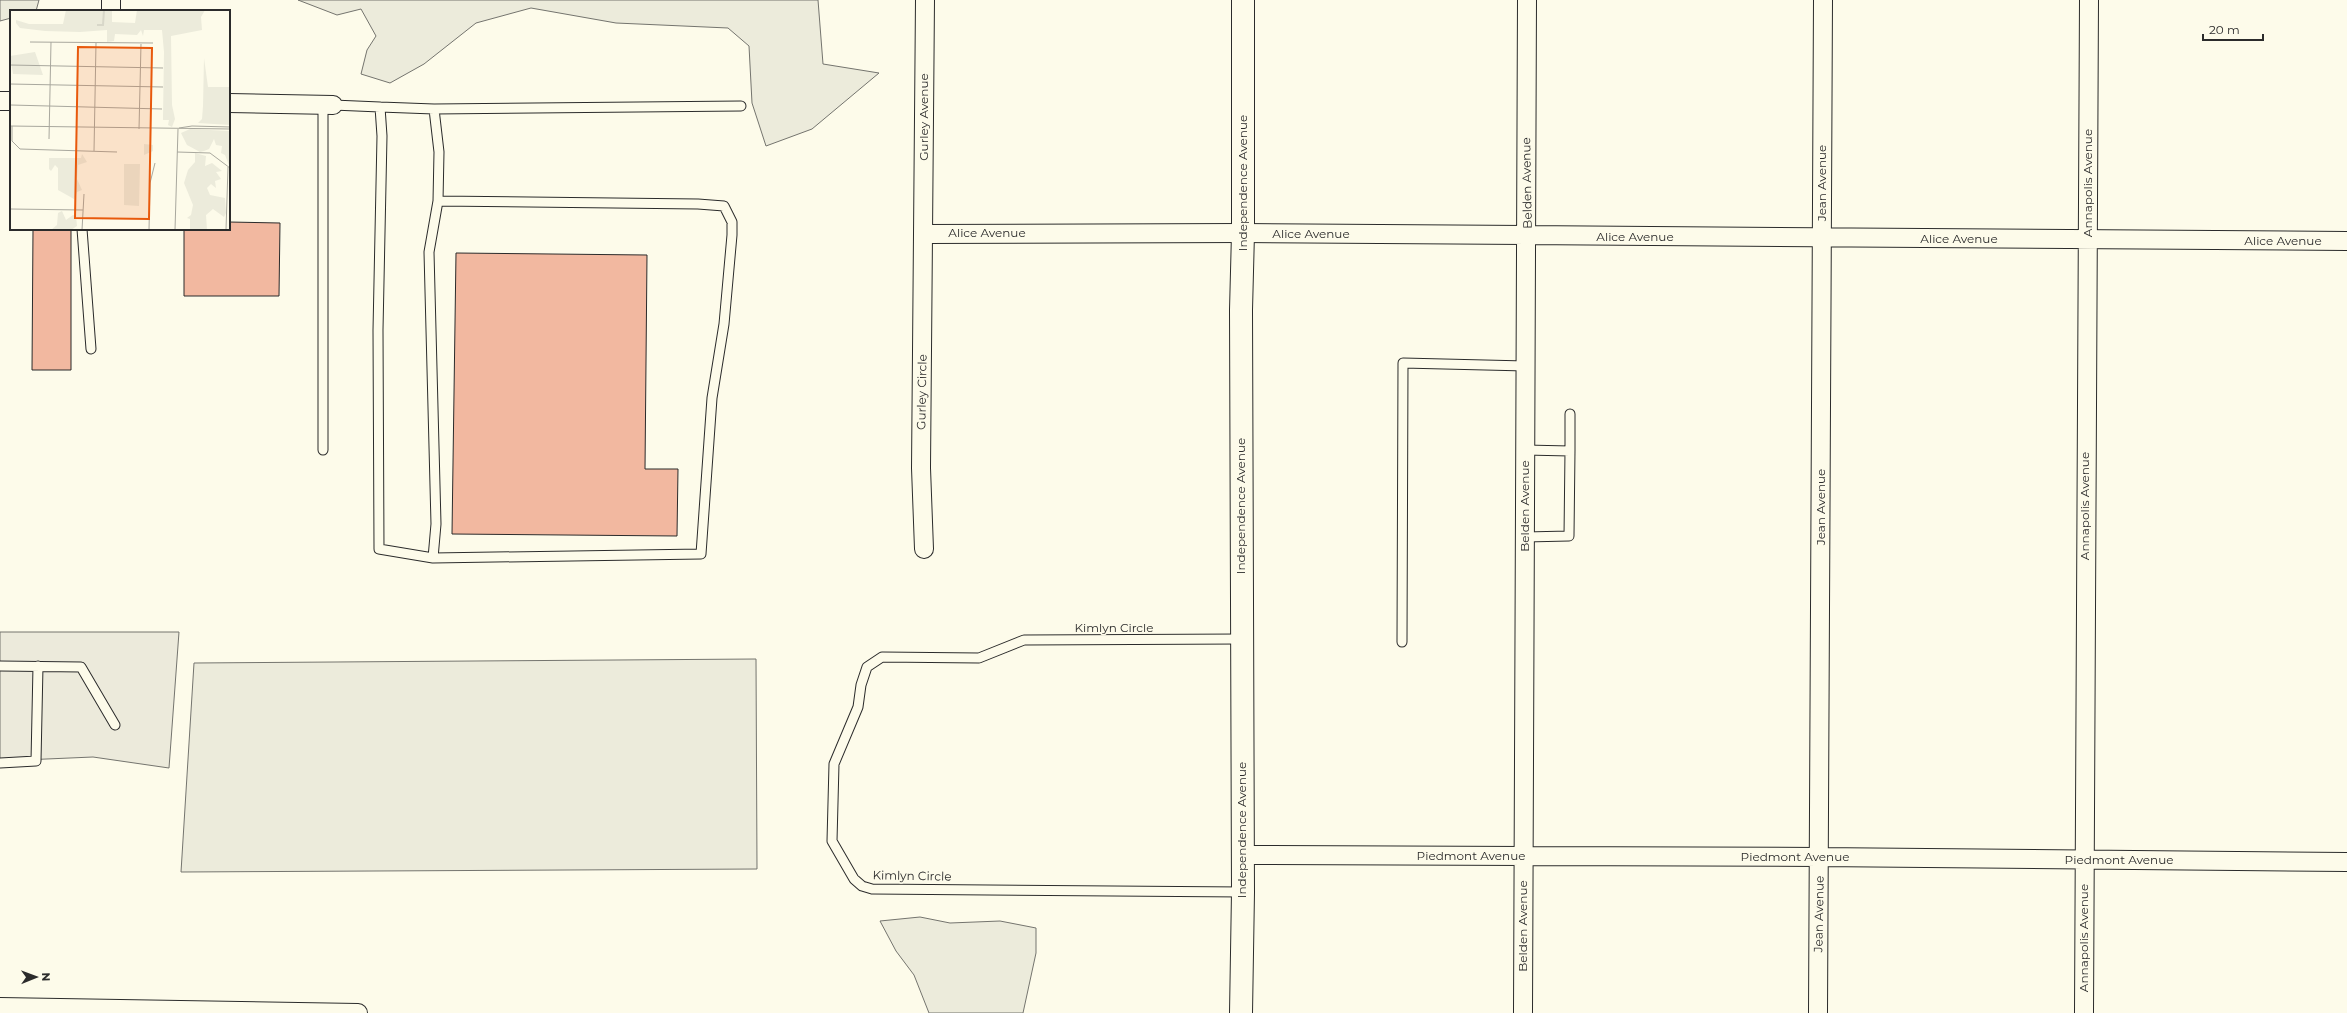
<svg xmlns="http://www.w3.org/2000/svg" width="2347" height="1013" font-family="Montserrat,sans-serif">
<rect width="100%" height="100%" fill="#fdfbea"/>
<path fill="#ecebdb" stroke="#74746e" d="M0 0H39L36 11H11V18L0 21Z
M298 0H818L823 64 879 73 812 129 766 146 752 103 749 46 728 28 616 23 531 8 476 23 424 64 390 83 361 74 367 50 376 36 361 9 337 15Z
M756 659 757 869 181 872 194 663Z
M920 917 950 923 1000 921 1036 928V953L1023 1013H929L914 975 896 951 880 921Z"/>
<path fill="#eceadb" stroke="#74746e" d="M0 632H179L169 768 93 757 0 761Z"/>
<path fill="#f2b8a0" stroke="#2b2b2b" d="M229 222 280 223 279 296H184V229H229Z
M33 229H71V370H32Z
M456 253 647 255 645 469H678L677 536 452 534Z"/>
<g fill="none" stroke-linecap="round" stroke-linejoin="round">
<g stroke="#2b2b2b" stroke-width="11">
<path id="service" d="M333 105 380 107 382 136 378 330 379 549 433 558
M380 107 434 109 439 152 438 201 429 252 436 524 433 558 701 554 712 398 724 324 732 235V222L724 206 698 204 438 201
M434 109 741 106
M82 229 91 349
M323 450V105
M1570 451V414
M1525 537 1569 536 1570 451 1525 450
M1241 639 1024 640 979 658 882 657 867 667 861 685 858 707 834 764 832 841 854 879 862 886 872 889 1243 892
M1402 642 1403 363 1526 366
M0 666 81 667 115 725
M0 763 36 761 38 666"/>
</g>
<g stroke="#2b2b2b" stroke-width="20">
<path id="minor" d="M111 11V0
M0 101H11
M229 103 333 105
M924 234 1243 233 2347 241
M924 549 921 468 925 0
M1243 855 1819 857 2347 862
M0 1007 358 1013
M1523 1013 1527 0
M1818 1013 1823 0
M2084 1013 2089 0"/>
</g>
<g stroke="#2b2b2b" stroke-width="24">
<path id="tertiary" d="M1241 1013 1243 892 1241 310 1243 233V0"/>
</g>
<use href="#service" stroke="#fdfbea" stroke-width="9"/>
<use href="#minor" stroke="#fdfbea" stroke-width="18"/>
<use href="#tertiary" stroke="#fdfbea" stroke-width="22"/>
</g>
<g text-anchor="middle" stroke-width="3" stroke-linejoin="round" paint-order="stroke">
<g font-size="12" fill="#2b2b2b" stroke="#fdfbea">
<text transform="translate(924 117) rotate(-90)" y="4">Gurley Avenue</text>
<text transform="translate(1243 183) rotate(-90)" y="4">Independence Avenue</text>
<text transform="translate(1527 183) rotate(-91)" y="4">Belden Avenue</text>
<text transform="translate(1822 183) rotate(-90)" y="4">Jean Avenue</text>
<text transform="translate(2088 183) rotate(-90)" y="4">Annapolis Avenue</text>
<text x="987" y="237">Alice Avenue</text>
<text x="1311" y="238">Alice Avenue</text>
<text x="1635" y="241">Alice Avenue</text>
<text x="1959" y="243">Alice Avenue</text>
<text x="2283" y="245">Alice Avenue</text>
<text transform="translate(922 392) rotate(-89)" y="4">Gurley Circle</text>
<text transform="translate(1241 506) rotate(-90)" y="4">Independence Avenue</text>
<text transform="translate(1525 506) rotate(-90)" y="4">Belden Avenue</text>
<text transform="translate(2085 506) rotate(-90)" y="4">Annapolis Avenue</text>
<text transform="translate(1821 507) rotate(-90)" y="4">Jean Avenue</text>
<text x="1114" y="632">Kimlyn Circle</text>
<text transform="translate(1242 830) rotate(-90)" y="4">Independence Avenue</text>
<text x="1471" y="860">Piedmont Avenue</text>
<text x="1795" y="861">Piedmont Avenue</text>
<text x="2119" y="864">Piedmont Avenue</text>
<text transform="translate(912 876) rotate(1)" y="4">Kimlyn Circle</text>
<text transform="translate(1819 914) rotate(-89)" y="4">Jean Avenue</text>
<text transform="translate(1523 926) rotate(-90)" y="4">Belden Avenue</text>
<text transform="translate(2084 938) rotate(-90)" y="4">Annapolis Avenue</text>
</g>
</g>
<g transform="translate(10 10)">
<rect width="220" height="220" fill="#fdfbea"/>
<path d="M56 0H102V12L125 13 127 0H195L191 7 192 20 161 26 162 95 165 109 162 117 158 115 159 110H153V107L154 42 152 20H134L133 26 131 20 127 25 105 24 104 31 97 32V20L70 22 35 21 10 18 6 13V10L19 14H53ZM25 42 33 65 3 64 0 46ZM194 48 198 77H220V115L188 113 192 109 193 96ZM180 119 220 121V158L215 145 211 143 212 136 206 135 204 129 199 139 194 141 190 142 177 135 171 123ZM134 134 143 135V141L134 145ZM185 143 196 146 195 156 202 153 212 161 206 162 211 169 205 171 206 178 201 174 197 178 200 185 215 188 216 203 214 207 203 199 196 205 197 220 180 219V209L177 208 181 205 183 195 174 173 178 160 185 152ZM72 144 77 152 68 155 67 169 72 180 67 182 64 189 48 180V158L45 155 41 161 39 159V148H71ZM114 154H130L129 196 114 195ZM52 201 56 210 63 205 66 206 67 216 61 220H41L47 215 48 203Z" fill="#ecebdb"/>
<path fill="none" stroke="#d8d7c9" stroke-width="2" d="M87 15H93L94 0"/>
<path fill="none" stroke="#a9a89e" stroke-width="1" d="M20 32 143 33M0 55 153 58M0 74 153 77M1 95 152 99M0 116 220 119M2 116V131L10 139 107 142M169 118 182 116 220 117M129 119 131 34M39 129 41 32M84 141 86 33M167 142 200 143 220 158M0 199 73 200M72 220 74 184M139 220 140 173 145 153M165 220 168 119M216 220 218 157"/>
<path fill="#e8590c" fill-opacity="0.15" stroke="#e8590c" stroke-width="2" d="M68 37 142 38 139 209 65 208Z"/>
<rect width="220" height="220" fill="none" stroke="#2b2b2b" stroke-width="2"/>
</g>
<g transform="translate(36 977) rotate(89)" stroke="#fdfbea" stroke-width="3" paint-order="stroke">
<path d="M0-3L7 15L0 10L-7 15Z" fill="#2b2b2b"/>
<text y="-6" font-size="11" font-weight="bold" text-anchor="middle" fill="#2b2b2b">N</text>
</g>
<path d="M2203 34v6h60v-6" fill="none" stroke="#2b2b2b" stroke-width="2"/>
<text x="2209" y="34" font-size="12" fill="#2b2b2b" stroke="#fdfbea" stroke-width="3" paint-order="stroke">20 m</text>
</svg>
